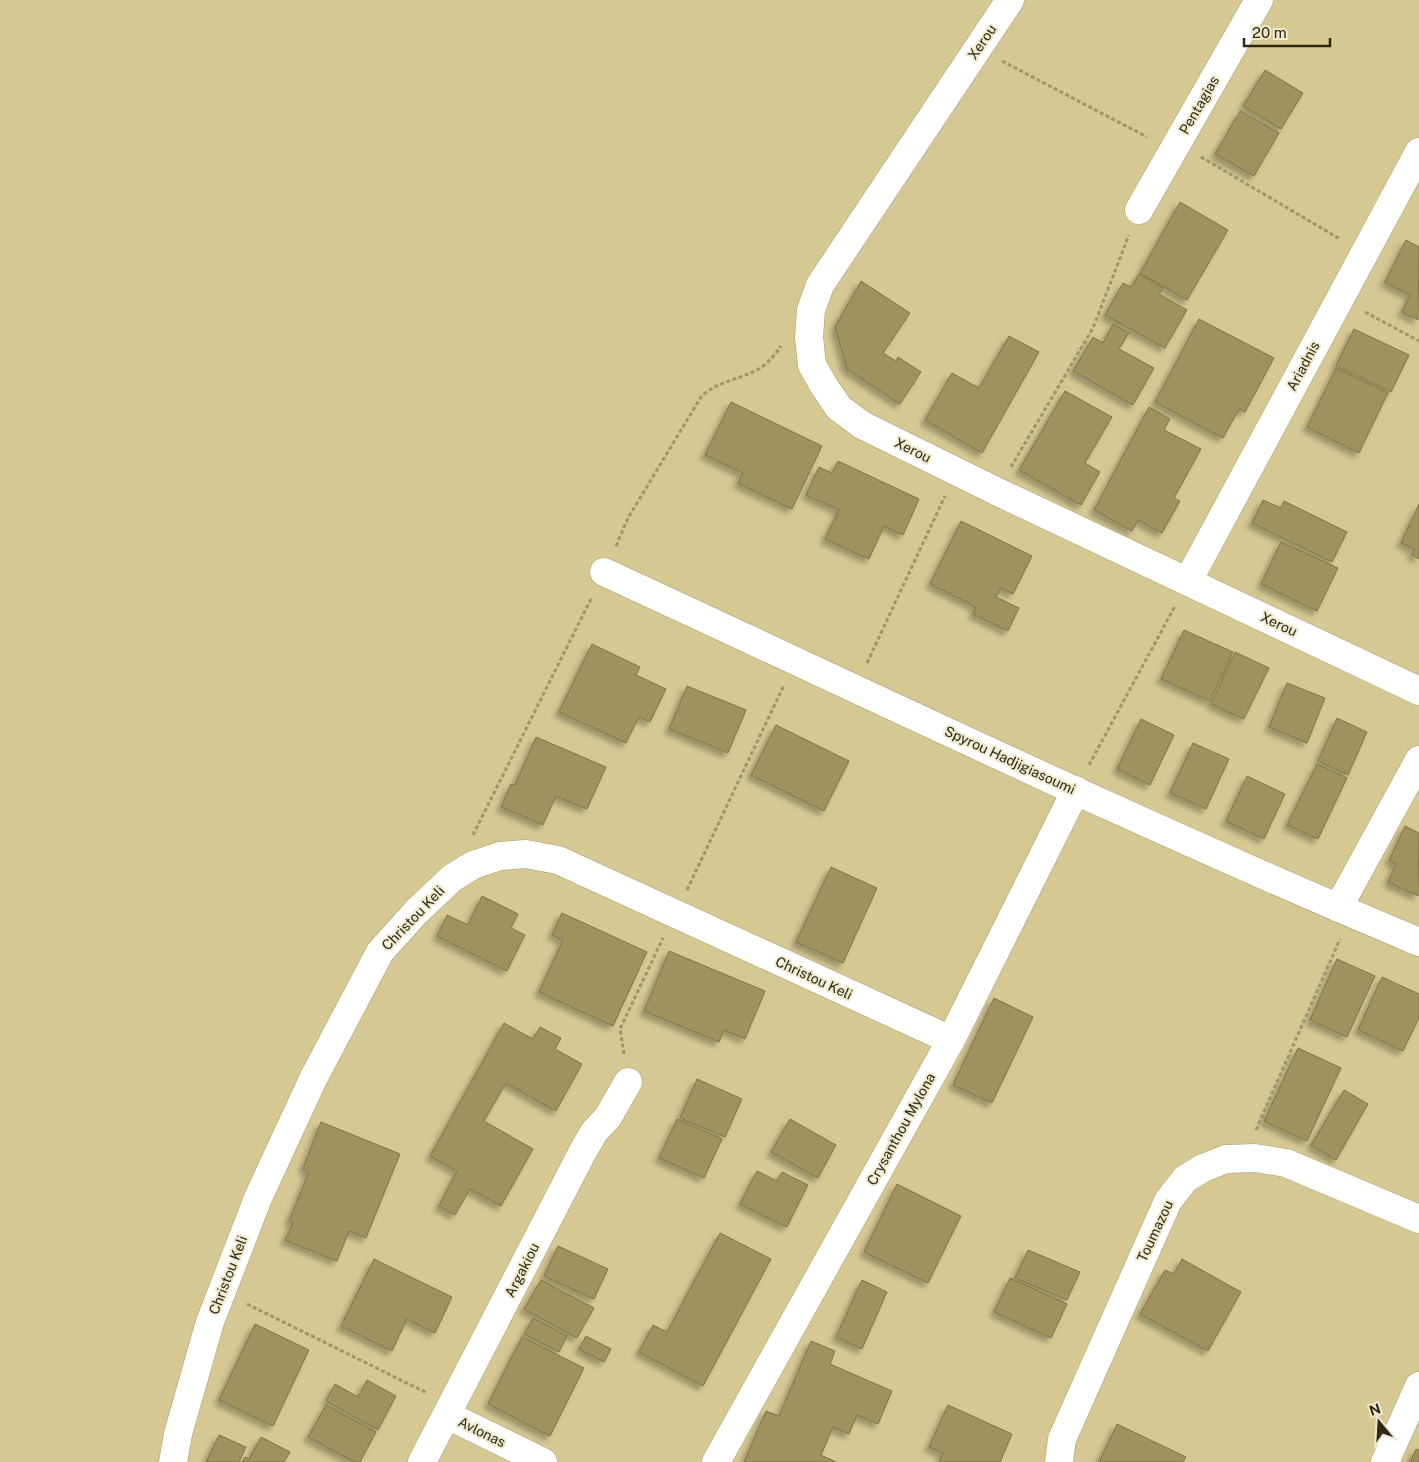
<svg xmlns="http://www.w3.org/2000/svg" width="1419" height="1462" font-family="'Public Sans',sans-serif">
<defs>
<filter id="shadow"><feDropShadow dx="-4.5" dy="4.5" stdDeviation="2.5" flood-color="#0004"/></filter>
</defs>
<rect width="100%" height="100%" fill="#d6c893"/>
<path fill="#9f925f" stroke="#807441" filter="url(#shadow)" d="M1265 70 1303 93 1281 129 1243 106Z
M1240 111 1279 133 1254 176 1215 154Z
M1180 202 1228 230 1187 300 1140 273Z
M1406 240 1419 247 1418 320 1402 312 1410 295 1385 282Z
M1139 274 1163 288 1159 294 1187 310 1165 348 1105 315 1123 283 1131 287Z
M861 281 910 313 883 353 896 361 898 357 921 372 900 404 847 369 835 327Z
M1199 319 1274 358 1245 412 1239 409 1223 438 1155 402Z
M1113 324 1129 333 1119 349 1154 368 1133 405 1073 371 1093 337 1103 343Z
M1354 329 1409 355 1391 392 1336 366Z
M1009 336 1039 352 982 453 925 420 952 373 979 388Z
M1336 368 1388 393 1359 453 1307 427Z
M1065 391 1112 417 1085 463 1100 472 1081 505 1019 470Z
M731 402 822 446 792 509 738 483 743 473 705 455Z
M1149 407 1170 419 1164 430 1201 449 1174 498 1180 501 1162 533 1138 520 1132 531 1094 510Z
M838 461 919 499 903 535 884 526 869 559 825 539 839 510 806 495 819 467 832 473Z
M1263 500 1281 508 1284 501 1347 532 1332 562 1252 523Z
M1419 504V559L1412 555 1414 549 1401 543Z
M961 521 1032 556 1013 594 1001 588 996 597 1019 608 1008 631 973 614 976 607 930 584Z
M1281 542 1338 568 1317 611 1261 584Z
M1184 630 1233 652 1210 701 1161 679Z
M592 644 640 667 636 675 666 689 650 722 639 717 626 743 559 712Z
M1235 652 1269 668 1244 719 1211 704Z
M1287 683 1325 698 1307 743 1269 727Z
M687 686 746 710 728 753 669 729Z
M1337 718 1367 732 1348 775 1318 761Z
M1141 719 1174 735 1150 785 1117 769Z
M776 725 849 761 824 811 751 775Z
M536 737 606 767 587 809 556 796 543 825 501 807 511 784 515 785Z
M1193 743 1229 759 1206 809 1170 793Z
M1317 764 1347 778 1318 839 1287 825Z
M1247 776 1285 794 1264 839 1226 821Z
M1405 826 1419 833 1418 896 1388 882 1396 864 1389 861Z
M831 867 877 888 843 963 796 942Z
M482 896 518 914 511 928 525 935 507 971 437 936 447 915 468 925Z
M562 913 647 952 613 1026 539 992 563 940 552 935Z
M669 951 765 991 745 1039 724 1030 719 1042 644 1011Z
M1337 959 1375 976 1347 1037 1310 1020Z
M1382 977 1419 994V1018L1403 1051 1358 1030Z
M994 998 1033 1017 992 1103 953 1085Z
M504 1023 533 1039 540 1027 561 1038 555 1049 582 1064 556 1111 506 1083 484 1121 533 1149 501 1206 470 1189 455 1215 439 1206 457 1171 430 1156Z
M1298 1048 1341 1068 1307 1141 1264 1121Z
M697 1079 742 1099 725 1137 680 1118Z
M1344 1090 1368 1104 1336 1160 1311 1145Z
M677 1119 722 1139 704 1178 659 1158Z
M790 1119 836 1145 818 1178 771 1152Z
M321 1122 400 1154 366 1238 349 1231 337 1261 285 1240 293 1223 289 1221 309 1172 303 1169Z
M757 1171 777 1181 782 1172 808 1185 787 1227 740 1204Z
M897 1184 961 1216 928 1283 864 1252Z
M720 1233 771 1259 703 1386 639 1352 653 1325 667 1332Z
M558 1246 608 1269 594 1299 544 1276Z
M1028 1250 1080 1272 1067 1300 1015 1278Z
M374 1259 452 1297 435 1333 407 1319 392 1351 341 1326Z
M1182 1259 1241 1292 1208 1351 1140 1314 1165 1270 1174 1274Z
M1010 1278 1067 1304 1051 1338 994 1312Z
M541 1280 594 1308 577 1338 524 1309Z
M862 1280 887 1292 862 1349 836 1337Z
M533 1318 567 1336 559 1352 524 1334Z
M255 1324 309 1350 273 1426 219 1400Z
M586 1336 611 1349 604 1362 579 1349Z
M522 1337 584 1368 550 1436 488 1404Z
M811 1341 835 1351 830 1364 892 1391 878 1424 857 1415 849 1434 833 1427 821 1455 836 1462H744L766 1411 779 1416Z
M367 1380 396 1396 378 1430 326 1401 335 1384 358 1397Z
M326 1405 376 1432 360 1462H355L308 1437Z
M948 1405 1012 1434 1000 1462H939L943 1453 929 1447Z
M1117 1424 1186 1457 1183 1462H1099Z
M219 1435 246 1447 239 1462H206Z
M261 1437 290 1452 284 1462H242L245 1457 249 1459Z
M1416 1449 1419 1450V1462H1410Z"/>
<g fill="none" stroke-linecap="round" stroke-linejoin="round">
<g stroke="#a89b67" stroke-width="29">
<path id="street" d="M1010 0 820 285 811 310 809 337 812 365 824 386 839 408 862 425 996 491 1419 691
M1139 210 1259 0
M604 572C875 697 1144 827 1419 942
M1188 581 1419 152
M1338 908 1419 760
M447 1415 543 1462
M173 1462 178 1434 210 1322 258 1198 313 1079 380 952 416 912 452 878 473 865 500 856 526 854 558 860 951 1040
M422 1462 582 1153 594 1132 608 1117 628 1082
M716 1462 951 1040 1076 790
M1059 1462 1062 1439 1168 1201 1185 1179 1203 1168 1226 1159 1255 1158 1286 1163 1419 1219
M1385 1462 1419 1386"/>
</g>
<path stroke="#a0946a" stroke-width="3" stroke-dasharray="4 2.5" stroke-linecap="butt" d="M1002 61 1147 137
M1201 157 1340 239
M1365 312 1419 341
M1011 467 1093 328 1129 235
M616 546 628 518 701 397C716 382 737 380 755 371 766 366 774 356 781 346
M867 663 945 496
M1089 765 1175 606
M473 835 592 597
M687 890 784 685
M624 1054 620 1029 663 938
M1256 1130 1340 939
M247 1304 427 1393"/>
<use href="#street" stroke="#fff" stroke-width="28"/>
</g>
<g text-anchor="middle" stroke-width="4" stroke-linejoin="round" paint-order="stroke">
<g font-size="14" fill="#2d2813" stroke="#efe9ce">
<text transform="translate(982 42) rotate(-56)" y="5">Xerou</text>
<text transform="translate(1199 105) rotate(-60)" y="5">Pentagias</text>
<text transform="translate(1303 366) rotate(-62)" y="5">Ariadnis</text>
<text transform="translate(913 450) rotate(26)" y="5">Xerou</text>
<text transform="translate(1279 624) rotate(25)" y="5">Xerou</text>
<text transform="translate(1010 760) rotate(25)" y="5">Spyrou Hadjigiasoumi</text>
<text transform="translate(413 918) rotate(-46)" y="5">Christou Keli</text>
<text transform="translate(814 978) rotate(25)" y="5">Christou Keli</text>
<text transform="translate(901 1129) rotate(-61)" y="5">Crysanthou Mylona</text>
<text transform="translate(1155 1231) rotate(-65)" y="5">Toumazou</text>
<text transform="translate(522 1270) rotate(-63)" y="5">Argakiou</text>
<text transform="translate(228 1275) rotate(-69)" y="5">Christou Keli</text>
<text transform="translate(482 1432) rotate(26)" y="5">Avlonas</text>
</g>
</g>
<g transform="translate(1379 1422) rotate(342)" stroke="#efe9ce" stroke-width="4" paint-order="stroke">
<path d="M0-4L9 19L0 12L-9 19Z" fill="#2d2813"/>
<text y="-8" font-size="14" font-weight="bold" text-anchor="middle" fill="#2d2813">N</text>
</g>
<path d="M1244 38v8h86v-8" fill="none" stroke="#2d2813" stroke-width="2.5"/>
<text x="1252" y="38" font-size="15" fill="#2d2813" stroke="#efe9ce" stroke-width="4" paint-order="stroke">20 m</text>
</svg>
